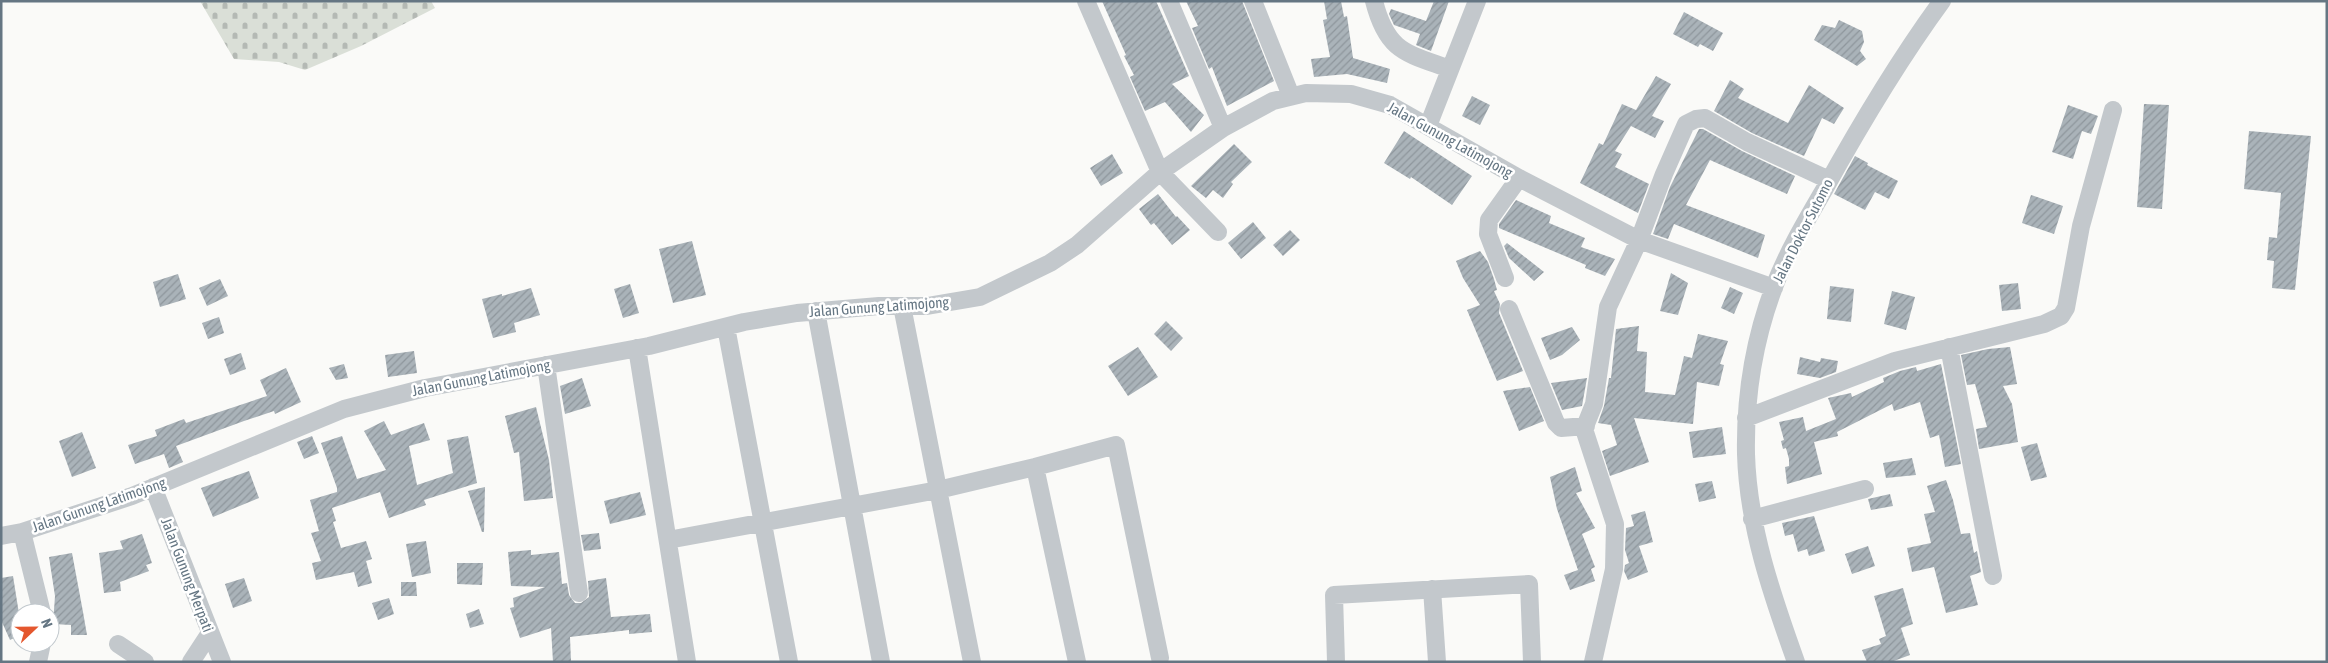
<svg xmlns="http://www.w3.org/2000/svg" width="2328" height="663" font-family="'Asap Condensed',sans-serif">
<defs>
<pattern id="cemetery-stones" width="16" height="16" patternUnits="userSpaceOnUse" patternTransform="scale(1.25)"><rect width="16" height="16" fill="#dadfd7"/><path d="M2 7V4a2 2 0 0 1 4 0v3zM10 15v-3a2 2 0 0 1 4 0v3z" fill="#b4b9b4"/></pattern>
<pattern id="building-hatch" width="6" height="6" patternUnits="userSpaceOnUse" patternTransform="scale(1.25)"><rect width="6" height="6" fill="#aab3b9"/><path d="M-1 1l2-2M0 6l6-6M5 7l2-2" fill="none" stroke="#8e969c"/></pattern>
</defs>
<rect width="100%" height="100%" fill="#fafaf8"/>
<path fill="url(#cemetery-stones)" d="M200 1H431L435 8 361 46 305 70 279 62 234 59Z"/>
<path fill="url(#building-hatch)" d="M1102 1H1156L1189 76 1172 84 1204 115 1191 132 1165 102 1145 111 1130 77 1134 75 1124 56 1126 55Z
M1186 1H1242L1274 81 1227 106 1212 67 1209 69 1192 28 1198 26Z
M1324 1H1341L1344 17 1347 16 1353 58 1390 69 1387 83 1347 74 1314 77 1311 59 1330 57 1323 20 1327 19Z
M1434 1H1449L1431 51 1416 45 1420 34 1394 25 1389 14 1391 9 1426 21Z
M1684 12 1723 33 1713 51 1700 44 1698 47 1673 34Z
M1839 20 1862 31 1864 42 1860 51 1866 59 1857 66 1814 40 1822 25 1835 28Z
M1656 76 1671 84 1652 116 1664 121 1655 138 1631 126 1615 151 1622 154 1615 167 1649 184 1638 213 1580 183 1599 143 1603 145 1622 104 1636 110Z
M1730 80 1744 89 1738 98 1788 123 1809 85 1844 108 1834 124 1822 118 1804 156 1752 133 1714 111Z
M1472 96 1490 105 1480 125 1462 116Z
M2144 104 2169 105 2162 209 2137 207Z
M2068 105 2098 116 2091 134 2082 131 2073 159 2052 152Z
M1699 129H1703L1742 151 1795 176 1787 194 1710 160 1686 205 1765 235 1758 258 1674 224 1668 239 1653 234 1670 187Z
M1404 131 1472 176 1452 205 1411 177 1410 179 1384 163Z
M2249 131 2311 136 2295 290 2272 288 2274 261 2267 260 2269 237 2277 238 2281 193 2244 189Z
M1234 144 1252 162 1231 182 1233 184 1223 198 1213 190 1206 198 1191 186Z
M1112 154 1123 173 1101 186 1090 168Z
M1855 156 1868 163 1867 165 1898 181 1889 199 1875 192 1865 210 1834 194Z
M1158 194 1176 217 1177 216 1190 230 1172 245 1154 223 1151 225 1139 209Z
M2031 195 2063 206 2054 234 2022 223Z
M1516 200 1551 216 1549 223 1585 238 1581 247 1615 259 1605 276 1585 268 1586 265 1499 228V224Z
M1253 222 1266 238 1241 259 1228 243Z
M1290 230 1300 240 1283 256 1273 245Z
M692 241 706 295 673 303 659 249Z
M1507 243 1544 272 1534 281 1509 258 1504 246Z
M1480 251 1488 262 1494 279 1497 290 1494 291 1500 304 1499 313 1523 371 1497 381 1467 310 1480 305 1463 278 1456 261Z
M1671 273 1688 283 1678 315 1660 311Z
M178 274 186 299 160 307 153 282Z
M220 279 228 296 207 306 199 288Z
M2018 283 2021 309 2002 311 1999 285Z
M630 284 639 313 623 318 614 289Z
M1830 286 1854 289 1851 322 1827 319Z
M1730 287 1743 293 1734 314 1721 308Z
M531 288 540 315 514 323 516 332 493 338 482 299 502 294V296Z
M1892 291 1915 297 1906 330 1884 324Z
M219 317 224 333 208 339 202 323Z
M1166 321 1183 338 1171 351 1154 334Z
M1639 326 1637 351 1647 352 1645 392 1675 395 1684 356 1692 358 1698 334 1728 341 1720 364 1724 365 1719 386 1697 382 1693 424 1634 418 1649 462 1610 476 1602 451 1617 445 1611 425 1598 423 1604 406 1609 378H1611L1616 329Z
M1572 327 1580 340 1562 355 1550 360 1541 338Z
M1138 347 1158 377 1128 396 1108 366Z
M2010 347 2017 384 2003 386 2012 404 2018 442 1979 449 1976 429 1987 427 1975 384 1967 385 1961 355 1988 349Z
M414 351 417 373 388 377 385 355Z
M241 353 246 369 230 375 224 359Z
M1800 357 1820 362 1821 358 1838 361 1836 372 1820 378 1797 374Z
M344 364 348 378 336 380 329 368Z
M1941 364 1961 464 1945 467 1939 435 1930 438 1920 402 1894 411 1892 404 1837 432 1838 436 1814 442 1822 474 1787 484 1785 467 1789 466V459L1786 448 1783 449 1781 441 1784 440 1779 422 1803 417 1806 431 1836 419 1828 398 1851 393 1852 397 1884 382 1883 378 1900 371 1916 367 1917 371Z
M286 368 301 402 275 414 274 411 244 421 176 446 183 462 169 468 164 454 135 464 128 445 157 436 155 430 184 419 186 423 267 396 260 380Z
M582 378 591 406 565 414 560 386Z
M1587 378 1582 406 1562 410 1551 383Z
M1530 387 1544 421 1519 431 1503 391Z
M536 407 549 460 553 498 524 501 519 452 514 453 505 416Z
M384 421 391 435 424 423 430 440 409 446 417 485 453 473 447 440 468 436 477 483 424 500 426 505 389 518 380 492 332 508 336 521 333 522 341 548 366 541 372 559 366 561 372 583 358 587 354 572 316 580 312 563 321 561 311 533 319 531 310 500 337 492V488L321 443 342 436 357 479 386 470 364 431Z
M1722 427 1726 454 1693 458 1689 432Z
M82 432 96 468 72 477 59 441Z
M312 436 319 453 304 459 297 442Z
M2037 443 2047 477 2031 481 2021 447Z
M1912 458 1916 475 1886 478 1883 463Z
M1575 467 1582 491 1576 493 1595 528 1582 534 1595 567 1591 569 1595 581 1570 590 1564 575 1578 570 1557 509 1550 477Z
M249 471 259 498 213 517 201 488Z
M1946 480 1953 500 1961 534 1970 533 1974 553 1977 551 1981 572 1970 576 1978 605 1946 613 1934 567 1912 572 1907 548 1931 543 1924 514 1935 512 1927 486Z
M1712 481 1716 498 1699 502 1695 484Z
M485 487 484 532H482L468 491Z
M640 492 646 515 610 524 604 501Z
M1890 494 1893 506 1871 510 1868 499Z
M1645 511 1653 542 1639 546 1648 572 1628 580 1624 571 1625 565 1629 563 1625 550 1626 528 1634 526 1631 515Z
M1814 516 1825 551 1809 556 1807 549 1798 552 1793 534 1785 536 1782 523Z
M599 533 601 549 584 551 581 535Z
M142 534 152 563 146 565 149 571 120 582 121 591 104 593 99 553 123 549 120 541Z
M426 541 431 573 412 577 406 544Z
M1868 546 1875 566 1852 574 1845 554Z
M531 550V555L559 552 562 584 567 583 569 595 575 603H581L589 597 588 581 606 578 611 617 650 614 652 632 629 634V630L570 637 571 662H553L551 628 520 638 510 608 514 607 513 598 545 587 511 586 508 552Z
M72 553 83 612 87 635H71V625L53 624 55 596 49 557Z
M457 563H483L482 585 457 584Z
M13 576 20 620V635L10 640 1 620V578Z
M244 578 252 601 233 608 225 584Z
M401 582H416L417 596H401Z
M1903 588 1913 624 1901 628 1910 655 1891 662H1867L1862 650 1881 644 1879 639 1886 636 1874 596Z
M389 598 394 614 378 620 372 603Z
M479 609 484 624 470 628 466 614Z"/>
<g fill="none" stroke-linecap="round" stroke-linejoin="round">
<path stroke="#c3c8cc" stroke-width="18" d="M1086 1 1160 172 1218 232
M1169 1 1223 128
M1253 1 1291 96
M1374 1C1387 52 1406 53 1450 69
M1428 126 1477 1
M1505 278 1488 234 1489 220 1519 178
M902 306 972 662
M1509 309 1556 423 1561 428 1586 426
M816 311 881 662
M726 327 789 662
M1949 347 1993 576
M637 348 687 662
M546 365 579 593
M1746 418 1895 361 2044 324 2061 316 2066 308 2081 226 2113 110
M1035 467 1077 662
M153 487 222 662
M1752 519 1865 489
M22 532 42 613
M1 536 22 532 132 496 344 409 425 388 649 346 744 322 797 313 879 306H927L980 297 1050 263 1077 245 1160 172 1223 128 1273 101 1306 93 1351 94 1390 105 1519 178 1639 240 1774 288
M668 540 938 490 1035 467 1116 445 1160 658
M1432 589 1437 662
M118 644 145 662
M38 662 42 643
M191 662 210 633
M1336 662 1334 595 1529 584 1532 662
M1593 662 1614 569 1615 524 1584 429 1594 404 1608 307 1639 240 1664 174 1686 124 1696 119 1705 118 1747 142 1829 180
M1796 662C1772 595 1748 526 1746 454 1745 398 1754 340 1774 287 1787 253 1806 221 1824 190 1860 125 1898 61 1942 1"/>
</g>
<g text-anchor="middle" stroke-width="5" stroke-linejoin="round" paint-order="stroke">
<g font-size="15" fill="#657683" stroke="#fff">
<text transform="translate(1450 140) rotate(29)" y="5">Jalan Gunung Latimojong</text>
<text transform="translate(1803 231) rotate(-63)" y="5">Jalan Doktor Sutomo</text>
<text transform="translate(879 307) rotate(-4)" y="5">Jalan Gunung Latimojong</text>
<text transform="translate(481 378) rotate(-11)" y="5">Jalan Gunung Latimojong</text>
<text transform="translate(99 505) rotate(-19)" y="5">Jalan Gunung Latimojong</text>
<text transform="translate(187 575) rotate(69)" y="5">Jalan Gunung Merpati</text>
</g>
</g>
<rect width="2328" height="663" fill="none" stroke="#657683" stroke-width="5"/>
<g transform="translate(35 628) rotate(68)"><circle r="24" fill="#ffffff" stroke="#c1c8cd"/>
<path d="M0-4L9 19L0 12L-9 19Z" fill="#e4572e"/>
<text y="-8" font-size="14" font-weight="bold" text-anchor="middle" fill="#657683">N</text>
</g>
</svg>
